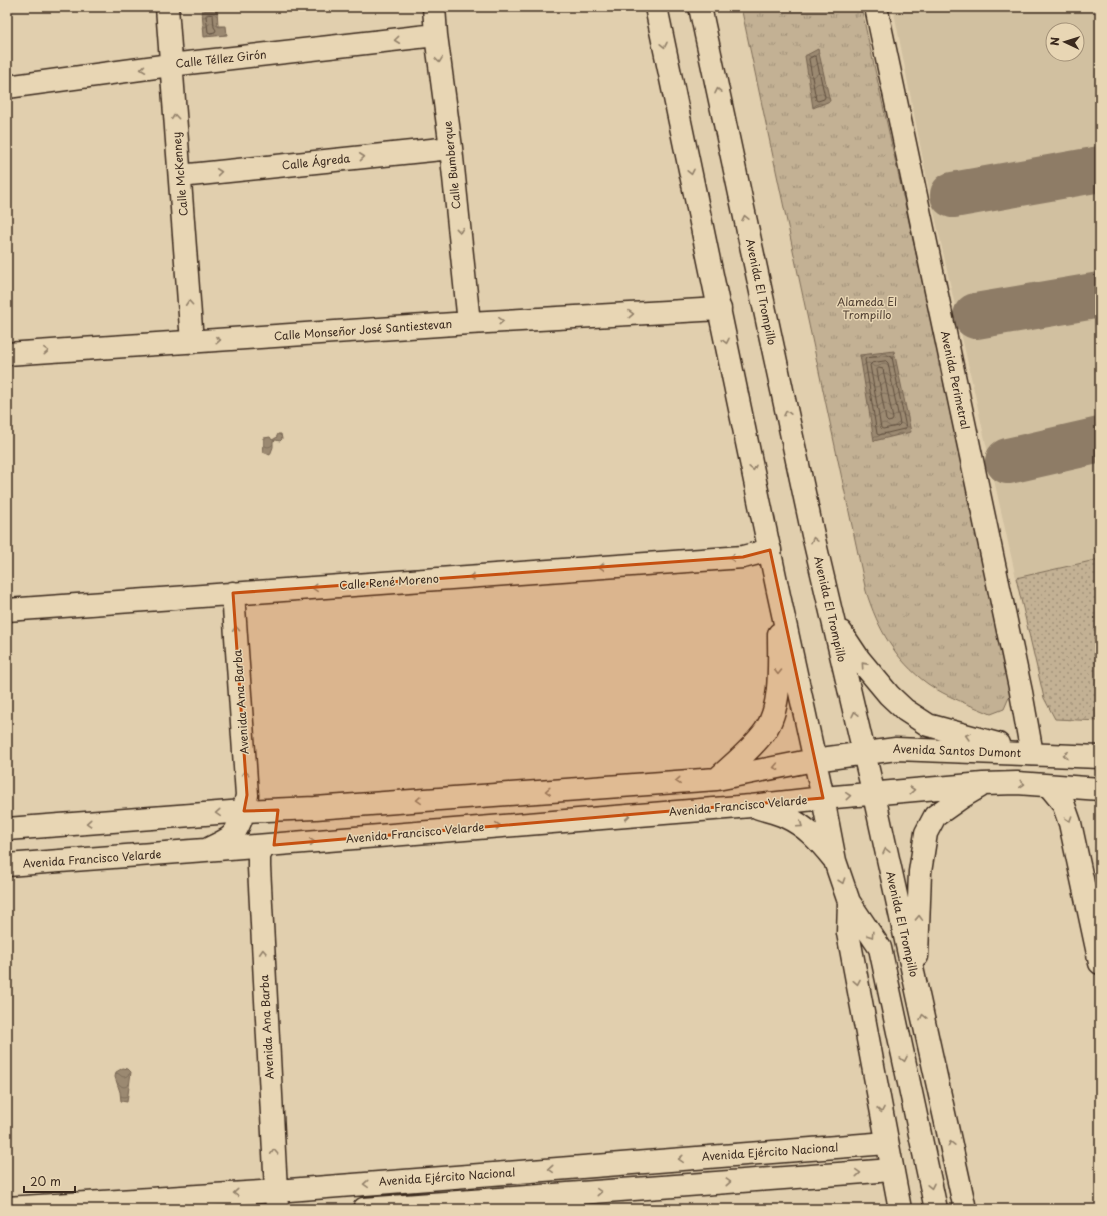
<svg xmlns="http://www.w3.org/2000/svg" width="1107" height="1216" font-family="'Playpen Sans',sans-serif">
<defs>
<pattern id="grass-dots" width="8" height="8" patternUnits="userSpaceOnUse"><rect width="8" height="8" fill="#c3b194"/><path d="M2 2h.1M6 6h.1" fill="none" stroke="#a09078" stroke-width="1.8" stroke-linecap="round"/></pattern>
<pattern id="park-tufts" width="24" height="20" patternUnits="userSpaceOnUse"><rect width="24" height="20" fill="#c3b194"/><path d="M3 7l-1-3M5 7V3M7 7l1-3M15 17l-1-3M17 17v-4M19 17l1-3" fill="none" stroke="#a09078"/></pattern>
<pattern id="water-waves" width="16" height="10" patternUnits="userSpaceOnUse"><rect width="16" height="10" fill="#9b8971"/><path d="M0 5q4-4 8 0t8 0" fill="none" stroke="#80705c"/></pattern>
</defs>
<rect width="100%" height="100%" fill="#e1cfae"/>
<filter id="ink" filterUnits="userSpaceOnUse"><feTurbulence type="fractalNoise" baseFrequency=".025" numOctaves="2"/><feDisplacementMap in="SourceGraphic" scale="8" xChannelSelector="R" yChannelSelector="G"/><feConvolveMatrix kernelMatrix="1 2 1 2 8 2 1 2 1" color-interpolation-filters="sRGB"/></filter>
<g filter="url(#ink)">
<path fill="#d1c0a0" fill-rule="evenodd" d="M893 7H1100V721L1055 719 1044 698 1016 578 928 185ZM1053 30H1077V54H1053Z"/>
<path fill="url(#grass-dots)" stroke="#7f6e59" d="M1100 559V721L1055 719 1044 698 1016 578Z"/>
<path fill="url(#park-tufts)" stroke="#7f6e59" d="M741 7H861L925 294 1010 695 1004 709 991 714C970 705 947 697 928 684 895 660 878 629 866 591Z"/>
<path fill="url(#water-waves)" stroke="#756350" d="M217 9 218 26H226L227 35 204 37 202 11Z
M818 49 830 101 813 108 805 56Z
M894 351 911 432 874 441 860 355Z
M278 434H281L282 439 280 441 276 440 273 441V447L270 455 263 452 264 444V438L270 437 272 440 276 438Z
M123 1068 128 1069 131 1072 127 1102 121 1101 120 1092 115 1077 116 1072Z"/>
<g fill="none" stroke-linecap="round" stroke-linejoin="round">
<path stroke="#61503f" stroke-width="1" d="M208 14 213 15 214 27 216 30 215 32 210 33 208 32 206 16Z
M814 56 816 57 825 97 824 99 818 101 816 100 809 59Z
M890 356 892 357 906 428 904 429 879 435 877 434 865 360 866 358Z
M886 361 888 363 900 424 898 426 883 429 881 428 870 365 872 363Z
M879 368 883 369 893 419 892 421 888 422 886 420 877 370Z"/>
<path stroke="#8e7c66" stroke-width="46" d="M953 195 1100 169
M976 316 1100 295
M1008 461 1100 440"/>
<g stroke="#3b2a1e" stroke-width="25">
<path id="minor" d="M167 7 192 342
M434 7 436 35 451 148 469 323
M876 7 1021 692 1032 754
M7 87 170 65 436 35
M180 176 451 148
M7 354 469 323 720 309
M233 593 247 795 244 811
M7 610 743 557 770 550
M1049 786 1063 803 1070 823 1100 963
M264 846 259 856V867L277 1209
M7 1208 276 1191 887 1143
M364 1209 892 1170"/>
</g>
<g stroke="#3b2a1e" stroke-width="25">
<path id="major" d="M656 7 778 591 823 798 835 861 849 902 880 948 936 1209
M700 7 813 535 876 804 965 1209
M841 632 859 659 889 695 905 710 928 725 998 744
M717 779C733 764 752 749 765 731 782 707 779 663 779 634
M759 808C768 811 778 813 786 817 806 826 820 842 833 858
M7 829 244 811 315 808 717 779 814 760 896 749 1100 757
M210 848C234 837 235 836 244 811
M7 865 205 850 751 806 823 798 983 784 1017 783 1100 789
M849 902 848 933 900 1209
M917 956 920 872 926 833 935 816 962 797 979 787"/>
</g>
<use href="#minor" stroke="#e8d6b4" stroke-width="22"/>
<use href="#major" stroke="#e8d6b4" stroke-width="22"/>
</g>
<defs><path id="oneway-chevron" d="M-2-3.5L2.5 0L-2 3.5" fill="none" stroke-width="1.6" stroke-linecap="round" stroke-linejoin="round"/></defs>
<g stroke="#928069">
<use href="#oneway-chevron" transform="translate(397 40) rotate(174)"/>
<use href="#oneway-chevron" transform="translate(664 45) rotate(78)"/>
<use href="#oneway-chevron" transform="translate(439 60) rotate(82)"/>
<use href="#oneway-chevron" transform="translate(143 69) rotate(172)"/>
<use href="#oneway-chevron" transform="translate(718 91) rotate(-102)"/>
<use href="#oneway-chevron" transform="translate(175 117) rotate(-95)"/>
<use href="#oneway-chevron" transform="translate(362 157) rotate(-6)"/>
<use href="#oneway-chevron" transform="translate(219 172) rotate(-6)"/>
<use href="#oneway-chevron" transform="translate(691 172) rotate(78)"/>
<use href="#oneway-chevron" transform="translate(745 218) rotate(-102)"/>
<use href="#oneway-chevron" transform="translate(460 230) rotate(84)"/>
<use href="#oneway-chevron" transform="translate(189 303) rotate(-94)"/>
<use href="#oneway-chevron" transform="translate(631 314) rotate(-3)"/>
<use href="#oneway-chevron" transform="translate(501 321) rotate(-3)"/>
<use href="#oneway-chevron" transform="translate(218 340) rotate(-4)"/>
<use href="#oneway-chevron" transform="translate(726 341) rotate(78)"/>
<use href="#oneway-chevron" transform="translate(46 351) rotate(-4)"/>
<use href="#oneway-chevron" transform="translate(787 413) rotate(-102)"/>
<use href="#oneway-chevron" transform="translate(753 468) rotate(78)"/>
<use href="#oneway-chevron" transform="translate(814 540) rotate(-103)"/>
<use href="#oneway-chevron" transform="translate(732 558) rotate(176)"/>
<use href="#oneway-chevron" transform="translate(602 567) rotate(176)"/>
<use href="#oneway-chevron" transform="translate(472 577) rotate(176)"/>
<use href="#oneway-chevron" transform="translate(315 588) rotate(176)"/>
<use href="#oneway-chevron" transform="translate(236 629) rotate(-94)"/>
<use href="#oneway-chevron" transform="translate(864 665) rotate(-132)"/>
<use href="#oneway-chevron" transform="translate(778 672) rotate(91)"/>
<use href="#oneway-chevron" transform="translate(855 714) rotate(-103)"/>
<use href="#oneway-chevron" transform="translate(968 736) rotate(-164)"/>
<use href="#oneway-chevron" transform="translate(1066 755) rotate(-177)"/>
<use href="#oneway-chevron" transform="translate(776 767) rotate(169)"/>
<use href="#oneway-chevron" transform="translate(245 773) rotate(-94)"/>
<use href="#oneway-chevron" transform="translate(678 781) rotate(176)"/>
<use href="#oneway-chevron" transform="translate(1022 784) rotate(4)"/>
<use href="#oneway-chevron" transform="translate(912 790) rotate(-5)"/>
<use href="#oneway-chevron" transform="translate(548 791) rotate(176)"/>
<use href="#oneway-chevron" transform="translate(848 796) rotate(-5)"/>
<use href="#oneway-chevron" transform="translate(419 800) rotate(176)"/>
<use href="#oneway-chevron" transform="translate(218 813) rotate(176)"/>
<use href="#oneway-chevron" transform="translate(627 816) rotate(-5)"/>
<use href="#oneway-chevron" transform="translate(1069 819) rotate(71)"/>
<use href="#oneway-chevron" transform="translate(89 823) rotate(176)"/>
<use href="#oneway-chevron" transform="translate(800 825) rotate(34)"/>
<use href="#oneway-chevron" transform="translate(498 826) rotate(-5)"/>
<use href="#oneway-chevron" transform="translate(312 842) rotate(-5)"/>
<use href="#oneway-chevron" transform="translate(886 851) rotate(-103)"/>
<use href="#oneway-chevron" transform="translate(842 881) rotate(71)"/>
<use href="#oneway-chevron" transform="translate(919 918) rotate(-88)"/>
<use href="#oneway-chevron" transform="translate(871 935) rotate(57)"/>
<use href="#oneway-chevron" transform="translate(263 952) rotate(-93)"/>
<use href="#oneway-chevron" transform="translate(857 982) rotate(79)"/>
<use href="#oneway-chevron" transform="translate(923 1017) rotate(-102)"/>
<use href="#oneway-chevron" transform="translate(904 1059) rotate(78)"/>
<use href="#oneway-chevron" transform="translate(881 1110) rotate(79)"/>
<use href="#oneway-chevron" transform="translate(951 1144) rotate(-103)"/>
<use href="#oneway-chevron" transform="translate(274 1152) rotate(-93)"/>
<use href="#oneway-chevron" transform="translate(681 1159) rotate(176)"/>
<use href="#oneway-chevron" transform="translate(551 1169) rotate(176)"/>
<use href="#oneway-chevron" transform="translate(858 1173) rotate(-4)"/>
<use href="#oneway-chevron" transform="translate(728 1182) rotate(-4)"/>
<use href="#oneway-chevron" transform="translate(366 1184) rotate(176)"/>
<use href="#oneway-chevron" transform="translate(931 1186) rotate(78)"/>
<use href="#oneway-chevron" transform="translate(599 1192) rotate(-4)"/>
<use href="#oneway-chevron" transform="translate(236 1193) rotate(176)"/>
</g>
</g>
<path fill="#c55010" fill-opacity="0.2" stroke="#c55010" stroke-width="3" stroke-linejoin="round" d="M770 550 823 798 274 845 278 810 244 811 247 795 233 593 743 557Z"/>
<g text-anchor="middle" stroke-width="3" stroke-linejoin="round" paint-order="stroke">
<g font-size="11" fill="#3b2a1e" stroke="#e8d6b4">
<text transform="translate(221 59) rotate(-6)" y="4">Calle Téllez Girón</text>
<text transform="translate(316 162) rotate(-6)" y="4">Calle Ágreda</text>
<text transform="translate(452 165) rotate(-96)" y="4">Calle Bumberque</text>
<text transform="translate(180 174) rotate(-95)" y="4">Calle McKenney</text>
<text transform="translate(761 292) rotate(78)" y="4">Avenida El Trompillo</text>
<text transform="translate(363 330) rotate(-4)" y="4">Calle Monseñor José Santiestevan</text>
<text transform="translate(955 380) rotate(78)" y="4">Avenida Perimetral</text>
<text transform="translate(389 582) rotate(-4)" y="4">Calle René Moreno</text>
<text transform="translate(830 609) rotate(77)" y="4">Avenida El Trompillo</text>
<text transform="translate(241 702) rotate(-94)" y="4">Avenida Ana Barba</text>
<text transform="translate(957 751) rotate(2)" y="4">Avenida Santos Dumont</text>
<text transform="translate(738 806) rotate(-5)" y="4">Avenida Francisco Velarde</text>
<text transform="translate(415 833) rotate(-5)" y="4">Avenida Francisco Velarde</text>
<text transform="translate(92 859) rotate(-4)" y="4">Avenida Francisco Velarde</text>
<text transform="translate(902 924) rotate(77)" y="4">Avenida El Trompillo</text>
<text transform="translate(267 1027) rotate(-93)" y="4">Avenida Ana Barba</text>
<text transform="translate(770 1152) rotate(-4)" y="4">Avenida Ejército Nacional</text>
<text transform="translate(447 1177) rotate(-4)" y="4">Avenida Ejército Nacional</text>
</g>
<g font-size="11" fill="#4f3e30" stroke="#e8d6b4">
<text x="867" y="306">Alameda El<tspan x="867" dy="13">Trompillo</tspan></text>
</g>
</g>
<rect width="1107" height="1216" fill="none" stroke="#e8d6b4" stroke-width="24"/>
<rect x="12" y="12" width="1083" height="1192" fill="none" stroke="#3b2a1e" stroke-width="1.5" filter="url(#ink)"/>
<g transform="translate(1065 42) rotate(274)"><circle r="19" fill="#e8d6b4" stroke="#a39178"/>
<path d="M0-3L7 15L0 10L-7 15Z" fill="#3b2a1e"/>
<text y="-6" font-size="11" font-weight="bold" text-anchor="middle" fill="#3b2a1e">N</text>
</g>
<path d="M24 1186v6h51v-6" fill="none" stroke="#3b2a1e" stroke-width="2"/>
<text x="30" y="1186" font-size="12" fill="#3b2a1e" stroke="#e8d6b4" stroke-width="3" paint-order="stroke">20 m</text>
</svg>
